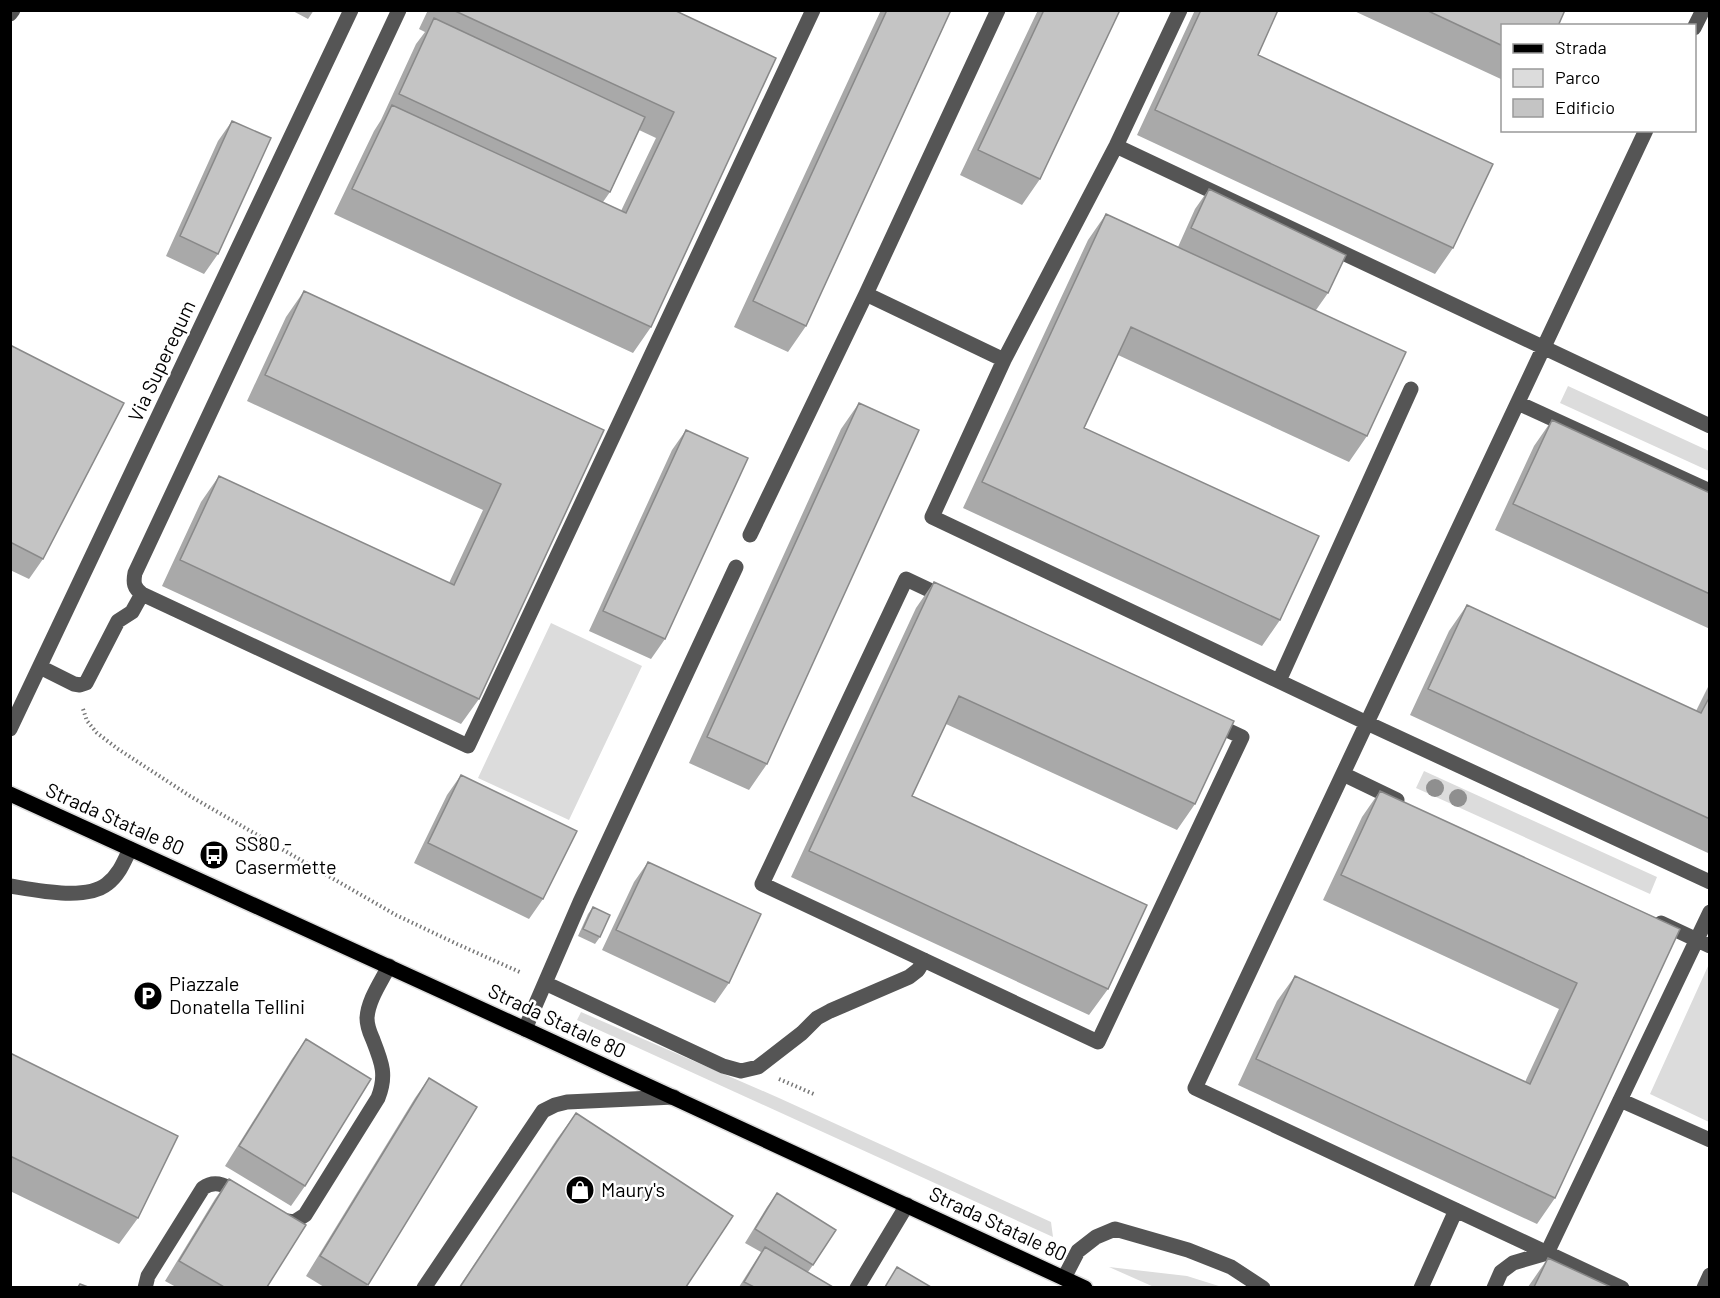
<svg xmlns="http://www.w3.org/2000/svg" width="1720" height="1298" font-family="Barlow,sans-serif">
<rect width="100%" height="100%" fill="#fff"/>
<path fill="#dcdcdc" d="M1568 386 1709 451V471L1560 403Z
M551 623 642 666 569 820 478 778Z
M1424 771 1657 877 1650 894 1416 788Z
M1709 964V1122L1650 1094Z
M581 1012 779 1098 1051 1222 1053 1237 577 1020Z
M1109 1267 1187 1276 1222 1287H1154Z"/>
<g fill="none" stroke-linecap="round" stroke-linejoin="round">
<g stroke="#dbdbdb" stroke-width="18">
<path id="major" d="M10 794 525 1029 1085 1288"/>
</g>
<path stroke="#777" stroke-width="4" stroke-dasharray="1.5 3" stroke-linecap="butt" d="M83 709 87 721 97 733 118 749 190 796 396 915 457 944 522 973
M779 1079 816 1095"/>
<path stroke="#555" stroke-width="15" d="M399 10 135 573C133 583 134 588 142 594L468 746 813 10
M1180 10 1116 146 1004 360 932 517 1367 723 1710 882
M10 14 13 10
M1694 28 1703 10
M1116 146 1710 426
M866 294 1004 360
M1518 403 1710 491
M750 535 866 294 998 10
M906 579 1242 737 1098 1042 762 884Z
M40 667 74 684 80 685 86 683 118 621 132 612 142 594
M1279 681 1411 389
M10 729 351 10
M1343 774 1397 800
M10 886C35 890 86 901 107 884 119 875 124 862 130 849
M1661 923 1710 946
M545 983 723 1066 741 1071 758 1067 802 1033 817 1018 830 1011 909 977 918 970 924 960
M525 1029 580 902 736 567
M1620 1100 1710 1140
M280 1220 294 1222 305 1215 378 1098C387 1075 382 1063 373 1040 370 1033 367 1027 367 1018 368 1000 381 982 389 966
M1064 1278 1078 1251 1096 1237 1115 1229 1188 1250 1231 1267 1263 1288
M145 1288 148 1276 203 1188C217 1178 230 1188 242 1196
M424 1288 543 1111 555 1105 567 1102 674 1097
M857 1288 907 1205
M1421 1288 1456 1210
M1494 1288 1501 1272 1513 1263 1547 1253 1710 912
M1622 1288 1195 1088 1646 130
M1704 1288 1710 1275"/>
<use href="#major" stroke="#000" stroke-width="15"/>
</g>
<g fill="#8f8f8f">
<circle cx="1435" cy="788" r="9"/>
<circle cx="1458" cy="798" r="9"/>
</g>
<path fill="#a9a9a9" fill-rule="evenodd" d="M291 10H314L308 19Z
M428 10H674L776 58 651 327 633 353 334 214 374 131 381 120 416 44 425 32 419 29ZM639 130 656 138 621 211 603 202 610 192Z
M881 10H951L806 326 788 352 734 327Z
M1038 10H1120L1040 179 1022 205 960 175Z
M1195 10H1278L1258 55 1453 248 1435 274 1137 135Z
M1352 10H1565L1503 26V80Z
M232 121 218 254 204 274 166 256 218 141Z
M1209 189 1328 293 1316 310 1367 436 1349 462 1118 355 1084 428 1280 620 1262 646 963 508 1088 240 1106 214 1178 247 1195 209Z
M304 291 604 430 479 699 461 724 162 586 201 502 219 476 449 583 483 510 247 401 286 317Z
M10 345 43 559 29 579 10 570Z
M859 403 767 764 749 790 689 763 841 429Z
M1552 420 1710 493V629L1495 530 1534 446Z
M686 430 665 639 651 659 589 631 672 450Z
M934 582 1195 804 1177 830 946 724 912 796 1108 989 1089 1015 791 877 916 608Z
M1467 605 1696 711 1710 683V851L1708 853 1410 715 1449 631Z
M461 775 543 899 529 919 414 863 447 795Z
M1380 791 1680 929 1555 1198 1537 1224 1238 1085 1277 1001 1295 976 1525 1082 1559 1009 1323 900 1362 817Z
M648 862 729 983 715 1003 602 950 634 882Z
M593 907 600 937 595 944 578 936 588 914Z
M306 1039 305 1186 291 1206 225 1166 292 1059Z
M10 1053 138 1218 119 1244 10 1191Z
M429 1078 477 1107 366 1287H324L306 1276 415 1098Z
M576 1113 686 1287H459L557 1139Z
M229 1179 267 1287H176L165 1281 215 1199Z
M777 1193 813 1265 808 1272 833 1287H739L761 1252 745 1243 767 1207Z
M1548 1258 1611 1287H1528Z"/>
<path fill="#c4c4c4" stroke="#898989" stroke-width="1.5" d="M453 10H674L776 58 651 327 352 189 392 105 626 213 674 112Z
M887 10H951L806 326 753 301Z
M1044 10H1120L1040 179 978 150Z
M1201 10H1278L1258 55 1493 164 1453 248 1155 110Z
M1426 10H1565L1558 26H1503V46Z
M434 18 645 117 610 192 399 94Z
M232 121 271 138 218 254 180 236Z
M1209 189 1346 255 1328 293 1191 228Z
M1106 214 1406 352 1367 436 1131 327 1084 428 1319 536 1280 620 982 482Z
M304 291 604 430 479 699 180 560 219 476 454 585 501 484 265 375Z
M10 345 124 403 43 559 10 542Z
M859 403 919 430 767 764 707 737Z
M1552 420 1710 493V594L1513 504Z
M686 430 748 458 665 639 603 611Z
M934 582 1234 721 1195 804 959 696 912 796 1147 905 1108 989 809 851Z
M1467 605 1701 713 1710 696V819L1428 689Z
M461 775 577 831 543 899 428 843Z
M1380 791 1680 929 1555 1198 1256 1059 1295 976 1530 1084 1577 983 1341 875Z
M648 862 761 914 729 983 616 930Z
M593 907 610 915 600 937 583 929Z
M306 1039 371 1079 305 1186 239 1146Z
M10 1053 178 1136 138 1218 10 1156Z
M429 1078 477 1107 368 1285 320 1256Z
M576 1113 733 1216 686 1287H460Z
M229 1179 306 1225 267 1287H224L179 1261Z
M777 1193 836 1230 813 1265 755 1229Z
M765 1247 833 1287H754L744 1282Z
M1548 1258 1611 1287H1534Z
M897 1267 931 1287H885Z
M80 1284 88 1287H78Z"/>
<defs>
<g id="bus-disc" transform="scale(1.5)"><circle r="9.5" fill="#000" stroke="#fff"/><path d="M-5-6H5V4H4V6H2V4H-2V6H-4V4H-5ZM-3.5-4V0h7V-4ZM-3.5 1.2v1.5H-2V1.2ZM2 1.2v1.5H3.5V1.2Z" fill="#fff"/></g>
<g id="parking-disc" transform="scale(1.5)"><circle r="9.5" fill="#000" stroke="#fff"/><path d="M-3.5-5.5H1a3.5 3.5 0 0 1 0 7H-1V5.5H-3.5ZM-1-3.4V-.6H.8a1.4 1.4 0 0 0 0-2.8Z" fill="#fff"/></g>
<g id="shop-disc" transform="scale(1.5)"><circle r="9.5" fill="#000" stroke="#fff"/><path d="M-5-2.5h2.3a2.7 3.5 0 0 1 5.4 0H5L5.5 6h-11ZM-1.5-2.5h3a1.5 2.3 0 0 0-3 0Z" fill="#fff"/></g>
</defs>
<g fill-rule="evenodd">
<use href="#bus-disc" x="214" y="855"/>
<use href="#parking-disc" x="148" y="996"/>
<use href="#shop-disc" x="580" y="1190"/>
</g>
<g text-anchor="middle" stroke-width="5" stroke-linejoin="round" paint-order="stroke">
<g font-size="20" fill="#000" stroke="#fff">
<text transform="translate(162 361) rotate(-65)" y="7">Via Superequm</text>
<text transform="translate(115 819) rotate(24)" y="7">Strada Statale 80</text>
<text transform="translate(557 1021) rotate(25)" y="7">Strada Statale 80</text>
<text transform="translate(998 1224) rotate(25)" y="7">Strada Statale 80</text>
</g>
<g font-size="20" fill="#000" stroke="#fff" text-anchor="start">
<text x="235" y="851">SS80 -<tspan x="235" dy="23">Casermette</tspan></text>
<text x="169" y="991">Piazzale<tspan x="169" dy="23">Donatella Tellini</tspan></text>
<text x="601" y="1197">Maury's</text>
</g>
</g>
<rect width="1720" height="1298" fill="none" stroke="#000000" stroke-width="24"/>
<rect x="1501" y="24" width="195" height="108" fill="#ffffff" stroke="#999999" stroke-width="1.5"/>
<rect x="1513" y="44" width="30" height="9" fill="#000000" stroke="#999999" stroke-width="1.5"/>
<text x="1555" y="54" font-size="18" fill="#000000">Strada</text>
<rect x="1513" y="69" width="30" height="18" fill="#dcdcdc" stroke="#999999" stroke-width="1.5"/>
<text x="1555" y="84" font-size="18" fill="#000000">Parco</text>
<rect x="1513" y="99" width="30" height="18" fill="#c4c4c4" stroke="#999999" stroke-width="1.5"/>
<text x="1555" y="114" font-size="18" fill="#000000">Edificio</text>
</svg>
